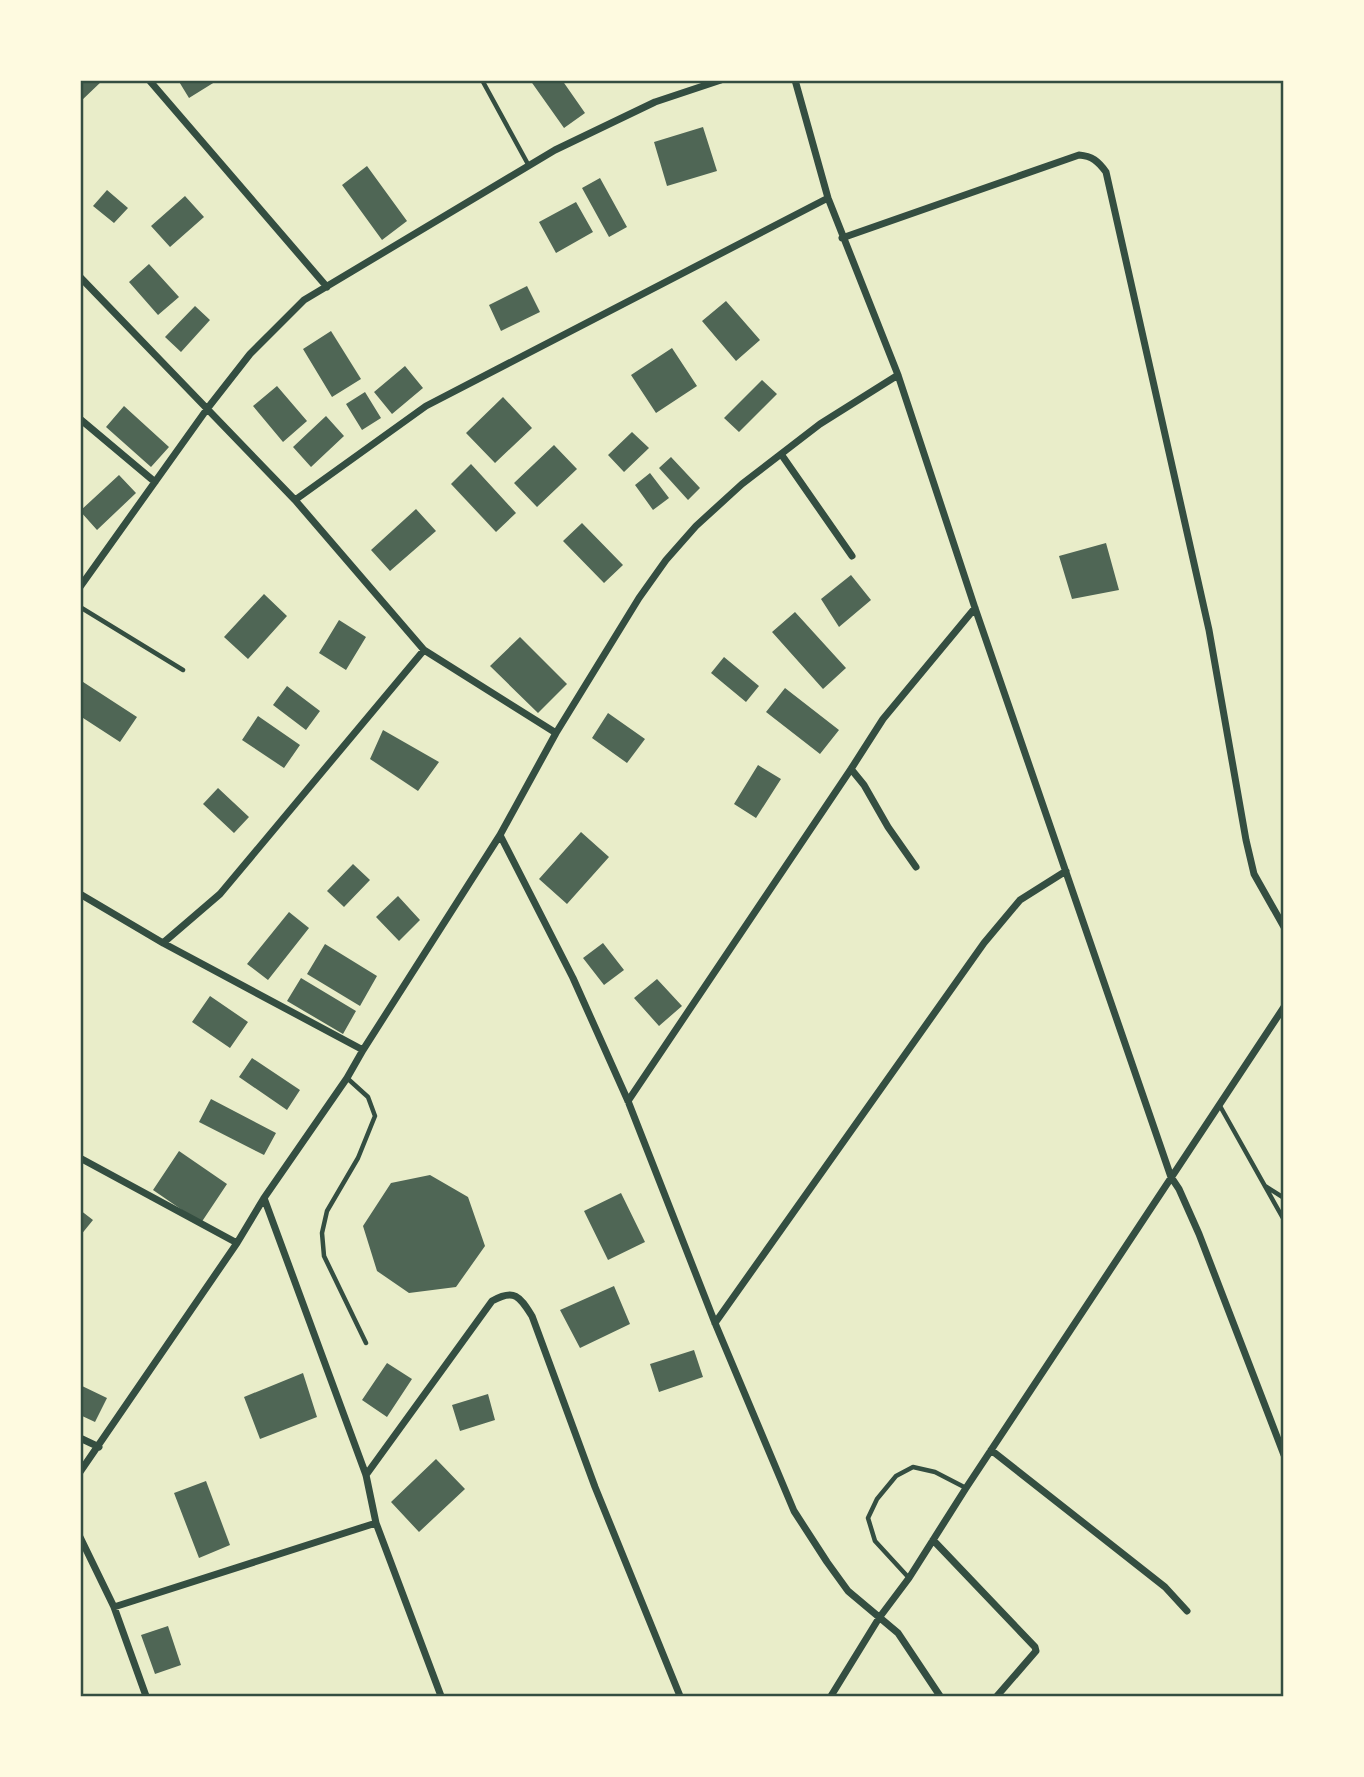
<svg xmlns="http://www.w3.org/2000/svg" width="1364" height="1777" font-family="'PT Sans Narrow',sans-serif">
<rect width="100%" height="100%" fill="#e9edc9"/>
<path fill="#4f6655" d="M80 80H103L80 102Z
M178 80H218L189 98Z
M530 80H562L585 113 564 128Z
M703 127 717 171 667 186 654 142Z
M367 166 407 221 382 240 342 185Z
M600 178 627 227 609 237 582 188Z
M107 190 128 208 114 223 93 206Z
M185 196 204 217 170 247 151 226Z
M576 202 593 232 556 253 539 222Z
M149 264 179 297 158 315 129 282Z
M527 286 540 312 501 331 489 305Z
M726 301 760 340 736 361 702 321Z
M195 306 210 320 181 352 165 337Z
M331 331 361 379 332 397 303 349Z
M672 348 697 386 656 413 631 375Z
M405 366 423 388 392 414 374 392Z
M762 380 777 394 739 432 724 418Z
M277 386 307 421 283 442 253 406Z
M365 392 381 418 362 430 346 404Z
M503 397 532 428 495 463 466 433Z
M124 406 169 447 151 467 106 427Z
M326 416 344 436 311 467 293 447Z
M632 432 649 448 624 472 608 455Z
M554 445 577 469 537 507 514 483Z
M671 457 700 488 688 500 659 468Z
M471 464 516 513 496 532 451 484Z
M650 473 669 498 653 510 635 485Z
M119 475 136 493 97 530 80 511Z
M416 509 436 531 390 571 371 550Z
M582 523 623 565 604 583 563 541Z
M1106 543 1119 590 1072 599 1059 556Z
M851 575 871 600 839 627 821 599Z
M264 594 287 616 248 659 224 637Z
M795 612 846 668 823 689 772 632Z
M339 620 366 637 346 670 319 653Z
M520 637 567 684 538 713 490 666Z
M724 657 759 686 746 702 711 673Z
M80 680 137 717 120 742 80 716Z
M287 686 320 711 306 730 273 705Z
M785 688 839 730 820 754 766 712Z
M608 713 645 739 627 763 592 738Z
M258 716 300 745 284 768 242 740Z
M383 730 439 762 418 791 370 759Z
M758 765 781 779 756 818 734 804Z
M218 788 249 817 234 833 203 804Z
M581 832 609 857 567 904 539 879Z
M353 864 370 880 344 907 327 891Z
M398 896 420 920 399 941 376 917Z
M289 912 309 928 268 980 247 964Z
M603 943 624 970 604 985 583 958Z
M325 944 377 976 360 1006 307 974Z
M301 978 356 1011 343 1034 287 1001Z
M657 979 682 1006 659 1026 634 998Z
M210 996 248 1022 230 1048 192 1022Z
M252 1058 300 1090 287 1110 239 1077Z
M211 1099 276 1133 264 1155 199 1122Z
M179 1151 227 1184 201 1223 153 1190Z
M430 1175 468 1197 485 1246 456 1287 409 1293 377 1271 363 1226 391 1183Z
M621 1193 645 1242 608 1260 584 1211Z
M80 1210 93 1220 80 1236Z
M614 1286 630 1324 580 1348 560 1310Z
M694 1350 703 1377 659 1392 650 1364Z
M387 1363 412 1379 387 1417 362 1400Z
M303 1373 317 1417 260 1439 244 1397Z
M80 1385 107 1398 95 1422 80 1415Z
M488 1394 495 1420 460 1431 452 1405Z
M436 1459 465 1489 419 1532 391 1502Z
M206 1481 230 1545 199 1558 174 1493Z
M168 1626 181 1665 155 1674 141 1635Z"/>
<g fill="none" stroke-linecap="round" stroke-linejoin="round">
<path stroke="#344e41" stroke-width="4.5" d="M482 80 529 166
M80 607 183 670
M347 1078 368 1097 375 1116 358 1158 327 1211 322 1233 324 1256 366 1343
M1220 1106 1284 1220
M1265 1186 1284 1198
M909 1578 875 1541 868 1518 877 1499 896 1476 913 1467 935 1472 966 1488"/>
<path stroke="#344e41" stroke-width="7" d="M149 80 327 287
M795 80 828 198 898 375 975 608 1171 1177 1179 1189 1199 1234 1284 1455
M842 238 1079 155C1092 156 1098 161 1106 172L1209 630 1246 840 1254 874 1284 927
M80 277 295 500 424 650 556 733
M80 419 155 482
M781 454 852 556
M295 500 426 406 828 198
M80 587 207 409 250 354 304 300 555 150 655 102 721 80
M851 769 864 785 888 827 916 867
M500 835 573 978 628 1101 715 1323 794 1511 827 1562 848 1591 898 1633 940 1696
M80 894 163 943 363 1050
M163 943 220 894 424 650
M628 1101 851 769 883 719 975 608
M80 1158 237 1243
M264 1198 366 1475 376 1523 441 1696
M715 1323 984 943 1020 900 1066 871
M80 1438 99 1447
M991 1450 1165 1587 1187 1611
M80 1472 237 1243 264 1198 347 1078 363 1050 500 835 556 733 639 598 666 560 696 526 742 484 820 424 898 375
M366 1475 492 1301C515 1288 520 1297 532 1316L595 1487 680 1696
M80 1537 114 1607 146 1696
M933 1540 1035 1647 1036 1651 997 1696
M114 1607 376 1523
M831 1696 879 1618 909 1578 966 1488 1284 1007"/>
</g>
<rect width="1364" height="1777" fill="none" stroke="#fefae0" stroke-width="164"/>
<rect x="82" y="82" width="1200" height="1613" fill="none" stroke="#344e41" stroke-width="2.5"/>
</svg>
